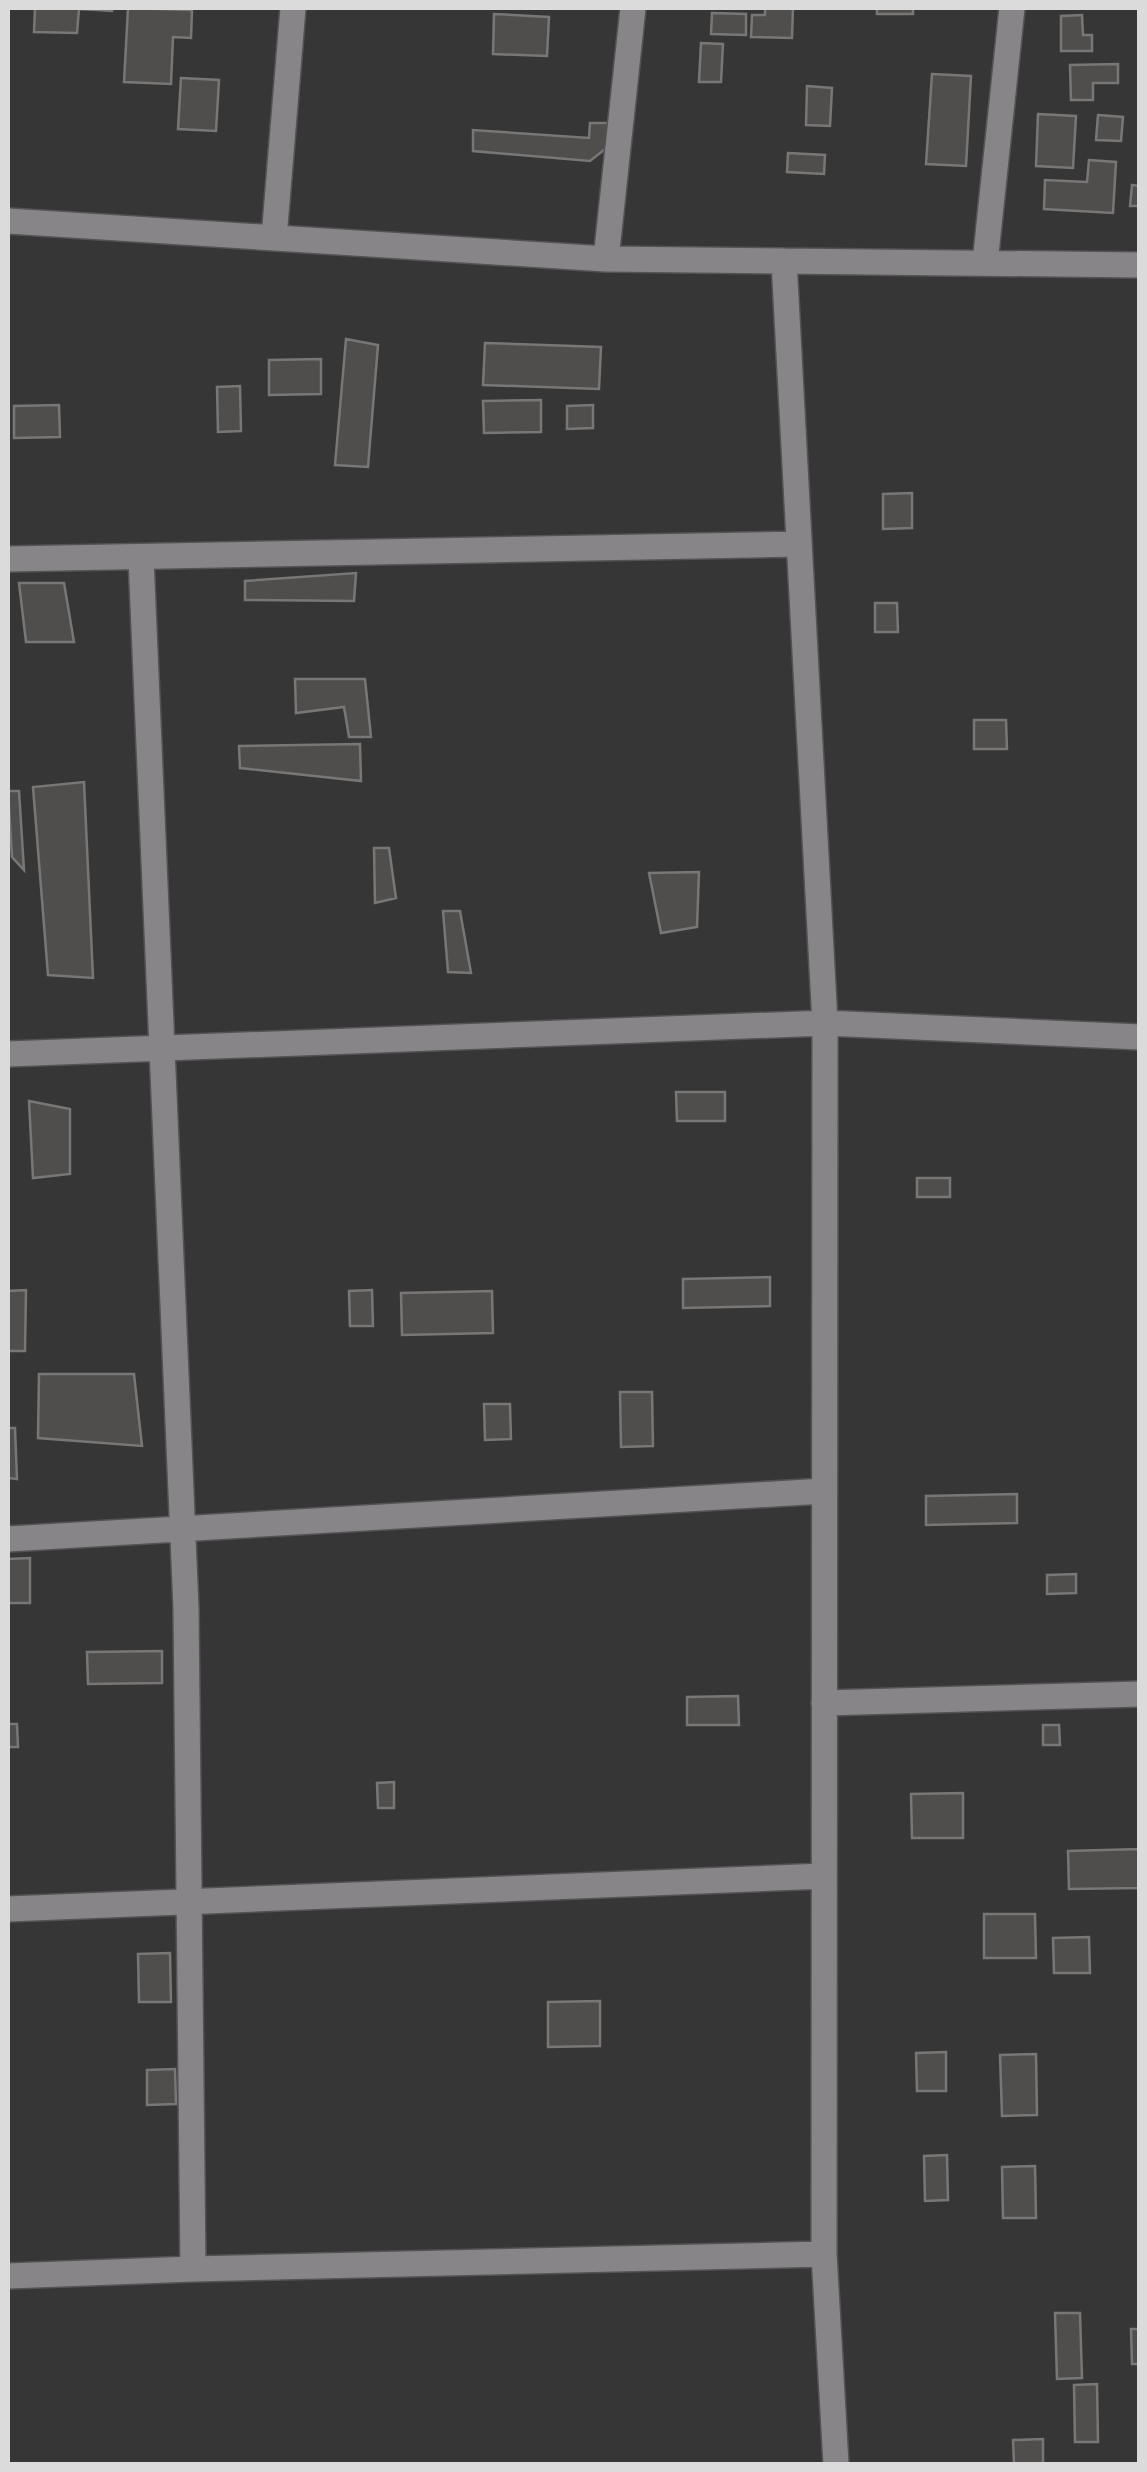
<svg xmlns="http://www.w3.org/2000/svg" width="1147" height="2472" font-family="'Asap Condensed',sans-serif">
<rect width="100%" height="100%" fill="#373637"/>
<path fill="#504e4c" stroke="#797775" stroke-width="2.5" d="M35 8H112V11L79 9 77 33 34 32Z
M128 8 192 10 191 38 173 37 171 84 124 82Z
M765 8H793L792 38 751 37 752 15H765Z
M877 8H913V14H877Z
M712 13 746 14V35L711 34Z
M494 14 549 17 547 56 493 54Z
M1082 15 1083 35H1092V51H1061V16Z
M701 43 723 44 721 82H699Z
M1118 64V83H1093V100H1071L1070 65Z
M932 74 971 76 966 166 926 164Z
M181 78 219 80 216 131 178 129Z
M807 86 832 88 830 126 806 125Z
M1038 114 1076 116 1073 168 1036 166Z
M1098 115 1123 117 1121 141 1096 140Z
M590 123H610L609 146 590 161 473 151V130L589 138Z
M788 153 825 155 824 174 787 172Z
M1089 160 1116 162 1113 213 1044 209 1045 180 1087 182Z
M1132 185 1140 186V206H1130Z
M346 339 378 345 368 467 335 465Z
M485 343 601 347 599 389 483 385Z
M321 359V394L269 395V360Z
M240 386 241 431 218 432 217 387Z
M541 400V432L484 433 483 401Z
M59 405 60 437 14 438V406Z
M593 405V428L567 429V406Z
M912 493V528L883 529V494Z
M356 573 354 601 245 600V581Z
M19 583H64L74 642H26Z
M875 603H897L898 632H875Z
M295 679H365L371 737H349L344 707 296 713Z
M974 720H1006L1007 749H974Z
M360 744 361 781 240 768 239 746Z
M84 782 93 978 48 975 33 787Z
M8 791H19L24 870 12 857Z
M374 848H389L396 898 375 903Z
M699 872 697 927 661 933 649 873Z
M443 911H460L471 973 448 972Z
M676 1092H725V1121H677Z
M29 1101 70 1109V1174L33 1178Z
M917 1178H950V1197H917Z
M770 1277V1306L683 1308V1279Z
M26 1290 25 1351H8V1291Z
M372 1290 373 1326H350L349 1291Z
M492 1291 493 1333 402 1335 401 1293Z
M39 1374H134L142 1446 38 1438Z
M620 1392H652L653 1446 621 1447Z
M484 1404H510L511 1439 485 1440Z
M8 1428H15L17 1479 8 1478Z
M1017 1494V1523L926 1525V1496Z
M30 1558V1603H8V1559Z
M1076 1574V1593L1047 1594V1575Z
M162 1651V1683L88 1684 87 1652Z
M738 1696 739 1725H687V1697Z
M8 1724H17L18 1747H8Z
M1043 1725H1059L1060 1745H1043Z
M394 1782V1808H378L377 1783Z
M963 1793V1838H912L911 1794Z
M1140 1849V1888L1069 1889 1068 1851Z
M984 1914H1035L1036 1958H984Z
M1089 1937 1090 1973H1054L1053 1938Z
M170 1953 171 2002H139L138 1954Z
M600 2001V2046L548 2047V2002Z
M946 2052V2091H917L916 2053Z
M1036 2054 1037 2115 1002 2116 1000 2055Z
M175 2069 176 2104 147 2105V2070Z
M947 2155 948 2200 925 2201 924 2156Z
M1035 2166 1036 2218H1003L1002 2167Z
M1055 2313H1080L1082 2378 1057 2379Z
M1131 2329H1140V2364H1132Z
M1097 2384 1098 2442H1075L1074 2385Z
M1043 2439V2464H1014L1013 2440Z"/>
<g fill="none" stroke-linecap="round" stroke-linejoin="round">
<g stroke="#545254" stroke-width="28">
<path id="street" d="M8 221 606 259 1140 265
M274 238 293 8
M606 259 633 8
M784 261 825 1023 824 2254 836 2464
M985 263 1012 8
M141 558 186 1608 193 2269
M8 559 799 544
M8 1054 825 1023 1140 1037
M8 1539 824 1491
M824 1703 1140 1694
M8 1909 824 1876
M8 2276 193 2269 824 2254"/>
</g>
<use href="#street" stroke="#878587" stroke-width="25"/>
</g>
<rect width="1147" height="2472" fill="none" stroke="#dcdbdc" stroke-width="20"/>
</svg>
